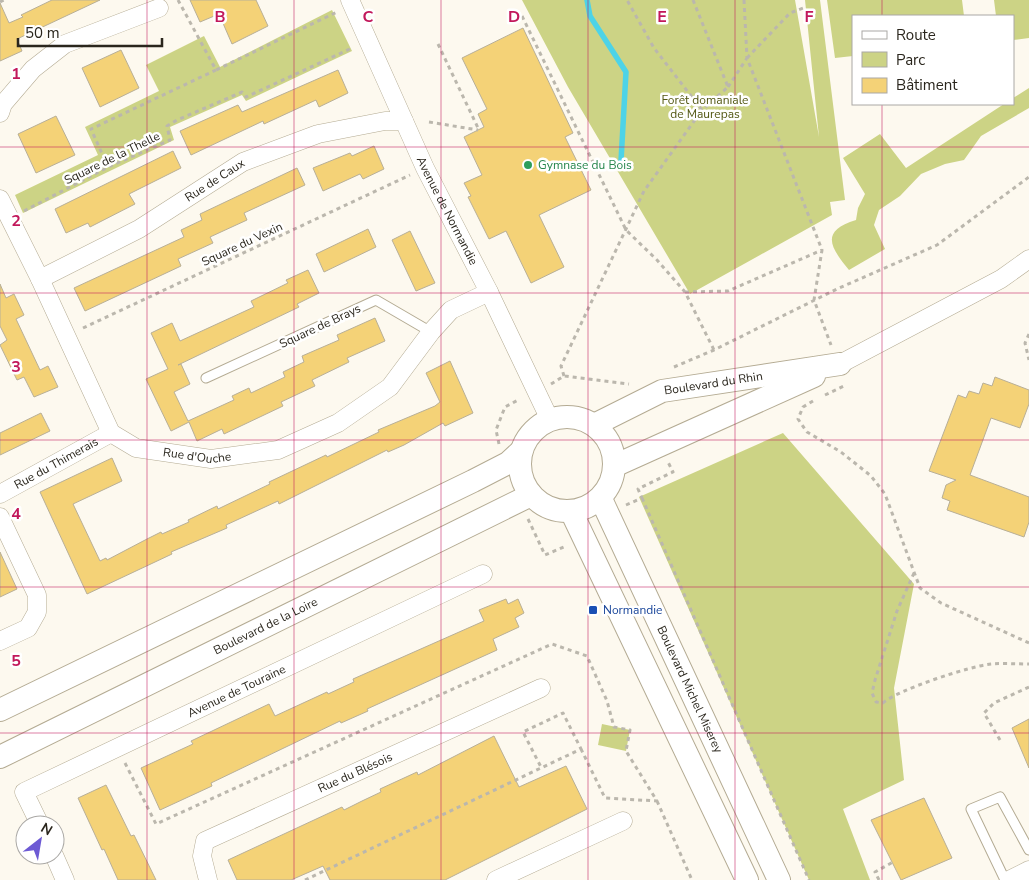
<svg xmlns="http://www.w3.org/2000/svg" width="1029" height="880" font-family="'Nunito Sans',sans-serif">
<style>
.green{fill:#ccd385}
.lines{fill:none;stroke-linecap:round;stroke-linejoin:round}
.stream{stroke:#4dd3e7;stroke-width:5.5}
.building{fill:#f4d277;stroke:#b8af97}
.service-casing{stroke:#b4ab93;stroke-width:11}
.minor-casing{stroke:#b4ab93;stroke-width:19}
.tertiary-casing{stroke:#b4ab93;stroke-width:24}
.path{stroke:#bbb7ad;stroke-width:3;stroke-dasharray:4 4;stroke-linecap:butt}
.service{stroke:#fff;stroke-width:9}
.minor{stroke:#fff;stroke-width:18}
.tertiary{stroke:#fff;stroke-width:22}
.grid{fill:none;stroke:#c2185b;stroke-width:1;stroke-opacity:0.55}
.leisure-dot{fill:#2e9e5b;stroke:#fff;stroke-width:2}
.transit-dot{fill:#1a4fb4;stroke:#fff;stroke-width:2}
.labels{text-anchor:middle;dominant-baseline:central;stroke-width:5;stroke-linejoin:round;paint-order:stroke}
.park-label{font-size:12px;fill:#535712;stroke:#fff}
.street-label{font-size:12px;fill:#2a261d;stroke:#fff}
.leisure-label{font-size:12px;fill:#27864d;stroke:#fff;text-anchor:start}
.transit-label{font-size:12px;fill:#164399;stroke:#fff;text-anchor:start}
.grid-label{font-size:16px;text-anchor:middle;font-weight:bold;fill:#c2185b;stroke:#fff;stroke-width:5;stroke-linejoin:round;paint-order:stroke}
</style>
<rect width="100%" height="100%" fill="#fdf9ef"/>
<path class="green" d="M522,0H795L819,137L805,0H820L845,200L830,202L832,215L690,294L568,87Z
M827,0H962L964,16H853V56L835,58Z
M994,0H1029V38L1013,40V16H996Z
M332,10L352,51L246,101L242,95L170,127L174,140L23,213L15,195L98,155L85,127L159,91L146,65L204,36L220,67Z
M1029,88V108L981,136L964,160L945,164L921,174L900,196L879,210L874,225L885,249L849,270C830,247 820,231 856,220L858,208L865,194L843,158L880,134L906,168L1004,104H1013V98Z
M783,433L914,584L894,688L904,780L843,809L870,880H809L639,497Z
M602,724L630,730L626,751L598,745Z"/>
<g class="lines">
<path class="stream" d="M587,0L590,16L626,72L621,161"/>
</g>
<path class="building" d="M52,0H100L17,39L22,51L0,61V3L9,23L23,17L21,15Z
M190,0H256L268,26L232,44L219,14L200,22Z
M523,28L573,133L565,137L591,190L539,215L564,267L531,283L506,231L489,239L468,197L471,196L464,183L482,175L464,137L484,127L478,114L487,109L462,58Z
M121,50L139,88L100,107L82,68Z
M338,70L348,93L319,107L316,100L264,124L263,121L191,155L180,131L238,105L242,112Z
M56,116L75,155L36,173L18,134Z
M374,146L384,169L363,179L360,174L323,191L313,168L350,153L352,156Z
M173,151L181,168L129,194L135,204L90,227L88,223L66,233L55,209Z
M297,168L305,185L244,213L247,220L210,237L213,243L178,259L181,266L85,311L74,288L184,237L181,230L202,220L200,214Z
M368,229L376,247L324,272L316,254Z
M410,231L435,283L416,291L392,240Z
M308,270L319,293L297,304L299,307L178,365L181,364L190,384L174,392L188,421L234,400L232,396L249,388L251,393L285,377L283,372L304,362L302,356L339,340L337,335L375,318L385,341L347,358L349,362L312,380L315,386L281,402L283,406L224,434L222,429L197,441L189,422L171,431L146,379L168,369L151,333L172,323L180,341L254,307L251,301L288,283L286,280Z
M0,284L6,298L14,294L24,315L16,319L40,370L48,366L58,387L34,397L24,377L17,380L0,345L7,340L0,326Z
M450,361L473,413L445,426L443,423L404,445L388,452L387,450L279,504L278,501L226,525L227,528L171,552L172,554L87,594L40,492L112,458L122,481L73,504L100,561L106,558L107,560L147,539L161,532L162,534L189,522L188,520L217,506L218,509L270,484L269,482L326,455L327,457L379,432L378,430L435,406L440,402L426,373Z
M995,377L1029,390V404L1020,428L991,418L970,475L1029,497V522L1024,537L947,510L950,501L942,498L946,485L956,480L929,471L958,395L966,398L969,391L979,394L983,383L992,386Z
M41,413L50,431L0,455V433Z
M0,552L17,589L0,597Z
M506,599L508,604L518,599L524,613L515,618L519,627L493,639L497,650L367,709L368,711L341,723L340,721L211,783L212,786L160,810L141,768L193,744L191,741L269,704L275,716L327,692L328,694L354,682L353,679L484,621L479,610Z
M1029,719V768L1012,728Z
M494,736L519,787L566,766L587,809L445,880H330L323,866L291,880H237L228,860L342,807L344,810L362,801L381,792L380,789L417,772L418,775Z
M106,785L131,836L134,835L156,880H118L104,849L102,850L78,798Z
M924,798L952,858L901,880L871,820Z"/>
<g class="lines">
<g class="service-casing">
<path id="service" d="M206,378L376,300L431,332
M1005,880L971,809L1000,797L1029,850"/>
</g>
<g class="minor-casing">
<g id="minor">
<path id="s1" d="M350,0L425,168L489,292L550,420"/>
<path d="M0,113L3,104L33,69L65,44L159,8"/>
<path id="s2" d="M0,199L40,279L111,433L136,448L211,459L278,450L338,423L390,387L431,332L451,310L489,292"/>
<path id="s3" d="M40,279L139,229L243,162L318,134L385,121H404"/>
<path d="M840,364L1001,279L1029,259"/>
<path id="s4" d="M0,494L111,433"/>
<path d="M0,517L37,595V612L28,628L0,641"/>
<path id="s5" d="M40,825L24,792L483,574"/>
<path d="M54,855L65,880"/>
<path id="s6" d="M208,880L202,856L205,841L541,688"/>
<path d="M496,880L623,821"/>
<path d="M1009,880L1029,870"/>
</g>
</g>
<g class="tertiary-casing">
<g id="tertiary">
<circle cx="567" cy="464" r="47"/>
<path id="s7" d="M594,425L662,391L840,364"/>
<path d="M614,466L814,376"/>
<path id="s8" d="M601,499L779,880"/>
<path d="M571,511L747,880"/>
<path d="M0,710L473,481L508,463L521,451"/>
<path id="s9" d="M0,757L531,495"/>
</g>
</g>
<path class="path" d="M178,0L216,70L337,12
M693,0L728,87L702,110
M744,0L747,58
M0,2L4,0
M522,16L626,230L657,260L685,292L714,350
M438,44L479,130
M747,58L790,13L806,7
M728,87L747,58L822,250L814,300L831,345
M429,122L478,130
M108,167L91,129L216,70
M24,211L108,167L170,140L167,126L177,120L242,92L246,97L352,48
M685,292L728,291L822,250
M83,328L410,175
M1029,334L1025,343L1029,360
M674,367L714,350L837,289L937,245L1029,177
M564,376L561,366L644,191L702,110L654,48L627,0
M551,384L564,376L629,384
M825,395L846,385
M813,401L803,407L798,419L807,432L841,452L871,476L885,494L920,588L941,603L1029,643
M499,444L496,430L505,407L520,399
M642,498L809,880
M626,505L642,498L638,489L673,472L668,462
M528,519L545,555L566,546
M914,573L897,611L875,680L872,693L876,702L883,703C897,690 970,666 991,664C1003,663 1016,664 1029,664
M1000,740L984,713L994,703L1029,687
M125,763L156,824L552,644L587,656L607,701L614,727L630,730L626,751L657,801L605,798L581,749
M657,801L692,880
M305,880L581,749L563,713L523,732L542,769
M879,880L875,872L893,862"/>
<use href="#service" class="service"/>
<use href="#minor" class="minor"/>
<use href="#tertiary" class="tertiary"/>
</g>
<path class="grid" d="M147,0V880M294,0V880M441,0V880M588,0V880M735,0V880M882,0V16M882,104V880M0,147H1029M0,293H1029M0,440H1029M0,587H1029M0,733H1029"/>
<circle class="leisure-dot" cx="528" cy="165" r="5"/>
<rect class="transit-dot" x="588" y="605" width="10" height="10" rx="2.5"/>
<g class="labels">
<g class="park-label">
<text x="705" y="100">Forêt domaniale<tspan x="705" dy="14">de Maurepas</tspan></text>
</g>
<g class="street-label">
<text transform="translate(112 158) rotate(-26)">Square de la Thelle</text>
<text stroke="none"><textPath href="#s3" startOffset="201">Rue de Caux</textPath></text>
<text stroke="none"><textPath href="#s1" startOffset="232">Avenue de Normandie</textPath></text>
<text transform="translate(242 244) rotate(-25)">Square du Vexin</text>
<text transform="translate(320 326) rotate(-25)">Square de Brays</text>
<text stroke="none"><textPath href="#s7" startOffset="128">Boulevard du Rhin</textPath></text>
<text stroke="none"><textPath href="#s2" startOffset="350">Rue d'Ouche</textPath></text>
<text stroke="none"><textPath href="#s4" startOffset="64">Rue du Thimerais</textPath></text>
<text stroke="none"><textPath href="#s9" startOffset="296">Boulevard de la Loire</textPath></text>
<text stroke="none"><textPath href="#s8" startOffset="210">Boulevard Michel Miserey</textPath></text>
<text stroke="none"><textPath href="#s5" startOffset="272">Avenue de Touraine</textPath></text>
<text stroke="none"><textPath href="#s6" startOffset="205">Rue du Blésois</textPath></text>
</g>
<g class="leisure-label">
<text x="538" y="165">Gymnase du Bois</text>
</g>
<g class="transit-label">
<text x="603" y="610">Normandie</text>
</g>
</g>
<g class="grid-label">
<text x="220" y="22">B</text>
<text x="368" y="22">C</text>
<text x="514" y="22">D</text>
<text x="662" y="22">E</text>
<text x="809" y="22">F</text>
<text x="16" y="79">1</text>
<text x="16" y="226">2</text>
<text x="16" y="372">3</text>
<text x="16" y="519">4</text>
<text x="16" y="666">5</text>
</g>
<rect x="852" y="15" width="162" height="90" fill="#ffffff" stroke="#aaa8a5"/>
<rect x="862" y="31" width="25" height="8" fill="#ffffff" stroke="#aaa8a5"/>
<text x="896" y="40" font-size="15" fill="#2a261d">Route</text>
<rect x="862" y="52" width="25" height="15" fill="#ccd385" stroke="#aaa8a5"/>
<text x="896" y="65" font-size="15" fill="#2a261d">Parc</text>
<rect x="862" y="78" width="25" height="15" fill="#f4d277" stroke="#aaa8a5"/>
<text x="896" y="90" font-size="15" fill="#2a261d">Bâtiment</text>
<g transform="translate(40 840) rotate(31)"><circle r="24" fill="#ffffff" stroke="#aaa8a5"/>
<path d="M0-4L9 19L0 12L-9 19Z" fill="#6d5ad4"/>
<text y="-8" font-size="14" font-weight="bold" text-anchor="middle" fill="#2a261d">N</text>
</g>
<path d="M18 38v8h144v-8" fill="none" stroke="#2a261d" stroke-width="2.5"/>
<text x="25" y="38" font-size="15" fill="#2a261d" stroke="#ffffff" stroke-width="4" paint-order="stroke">50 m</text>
</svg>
